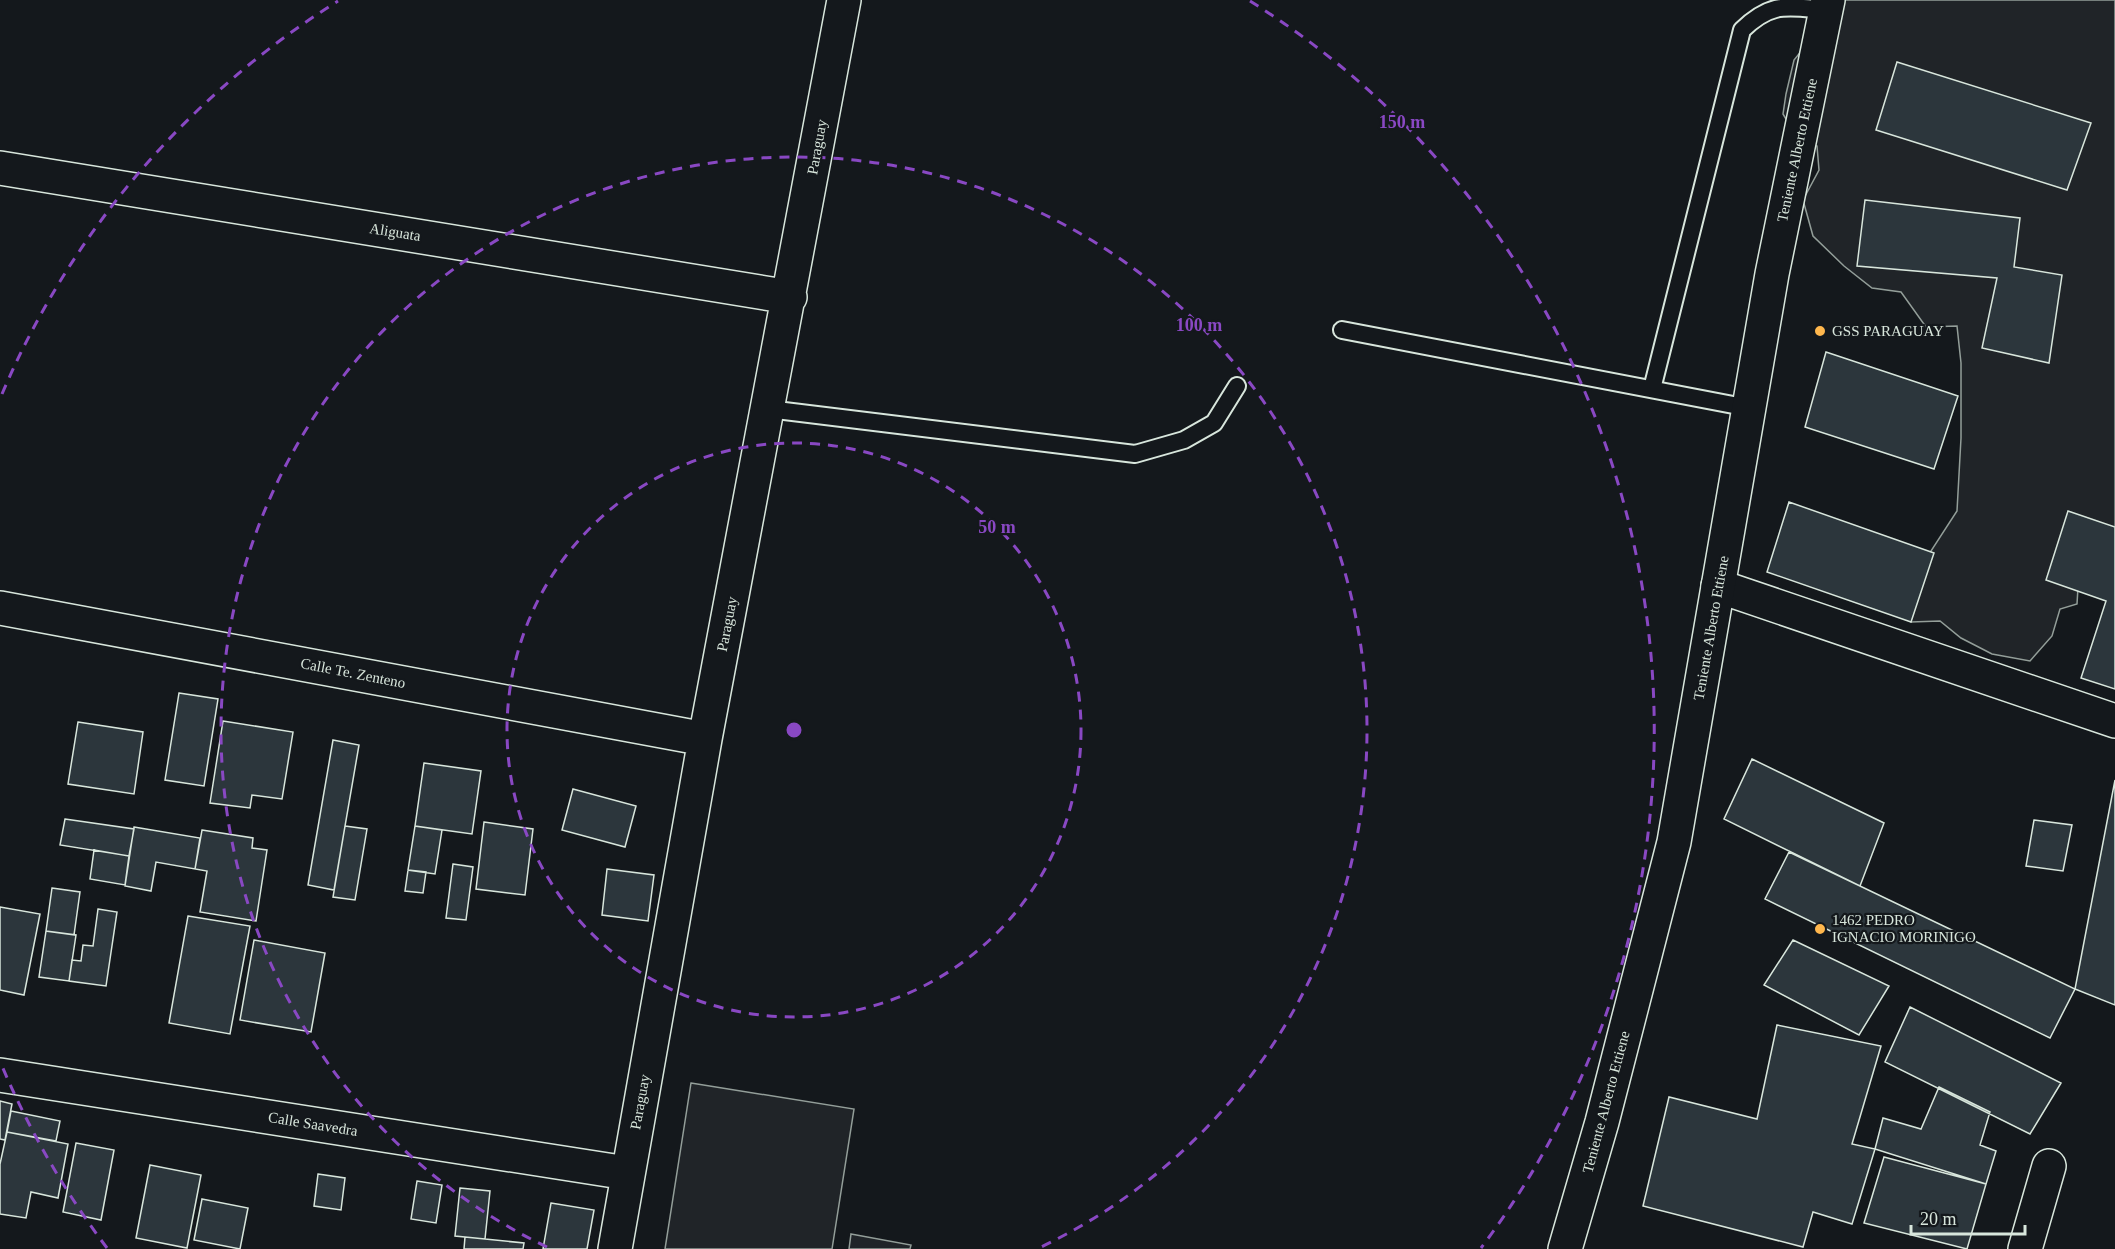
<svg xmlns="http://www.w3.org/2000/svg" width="2115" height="1249" font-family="'Times New Roman',serif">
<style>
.green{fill:#202428;stroke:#939e99;stroke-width:1.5}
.building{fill:#2c363c;stroke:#d8e6dc;stroke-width:1.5}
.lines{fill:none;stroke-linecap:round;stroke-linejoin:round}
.service-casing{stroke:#d8e6dc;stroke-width:20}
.minor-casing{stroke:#d8e6dc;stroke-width:36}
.secondary-casing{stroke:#d8e6dc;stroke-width:36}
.service{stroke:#14181c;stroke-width:16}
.minor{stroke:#14181c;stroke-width:33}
.secondary{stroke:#14181c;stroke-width:33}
.ring{fill:none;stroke:#8948c3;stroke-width:3;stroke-dasharray:10 8}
.poi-dot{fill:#ffb74d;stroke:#14181c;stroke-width:2}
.labels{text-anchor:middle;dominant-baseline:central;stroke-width:4.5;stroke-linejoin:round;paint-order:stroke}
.street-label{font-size:15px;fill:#d8e6dc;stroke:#14181c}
.poi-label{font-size:15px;fill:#d8e6dc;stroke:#14181c;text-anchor:start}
.centre{fill:#8948c3;stroke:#14181c;stroke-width:3}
.ring-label{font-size:18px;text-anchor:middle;font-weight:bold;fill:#8948c3;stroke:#14181c;stroke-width:4.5;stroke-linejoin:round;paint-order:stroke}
</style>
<rect width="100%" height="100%" fill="#14181c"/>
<path class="green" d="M1828,0H2115V547L2079,571L2077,604L2060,609L2052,636L2030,661L1992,654L1961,638L1940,621L1911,622L1903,594L1957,511L1961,438V363L1957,326L1926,327L1901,292L1872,288L1844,266L1813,236L1803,200L1819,170L1817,146L1799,141L1783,114L1786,94L1794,60L1823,24Z
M691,1083L854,1109L832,1249H665Z
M851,1234L911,1245L910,1249H849Z"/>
<path class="building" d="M1897,62L2091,123L2067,190L1876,130Z
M1865,200L2020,218L2014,267L2062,275L2049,363L1982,348L1997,278L1857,266Z
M1826,352L1958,396L1934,469L1805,427Z
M1789,502L1934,553L1911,622L1767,572Z
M2068,511L2115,527V689L2081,678L2106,601L2046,580Z
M179,693L218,699L204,786L165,780Z
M223,721L293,732L282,799L252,795L250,808L210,803Z
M78,722L143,732L134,794L68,784Z
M333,740L359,745L334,890L308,885Z
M1752,759L1884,823L1860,886L1724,819Z
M424,763L481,771L472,834L415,826Z
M2115,780V1005L2075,989Z
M573,789L636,806L625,847L562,830Z
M65,819L134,829L129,856L60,845Z
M2034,820L2072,825L2063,871L2026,866Z
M484,822L533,829L525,895L476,889Z
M345,826L367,829L355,900L333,897Z
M415,826L442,830L435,874L408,870Z
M134,827L200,838L195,869L156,862L151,891L125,886Z
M202,830L253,838L252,848L267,850L256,921L200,912L207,871L195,869Z
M94,850L129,856L125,885L90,879Z
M1789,852L2075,989L2050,1038L1765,899Z
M453,864L473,867L466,920L446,918Z
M607,869L654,875L648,921L602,915Z
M408,870L426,872L423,893L405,891Z
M52,888L80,892L74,935L46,931Z
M0,907L40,914L24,995L0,990Z
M98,909L117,912L106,986L69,981L72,960L81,961L83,945L93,946Z
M188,916L250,926L230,1034L169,1023Z
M46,931L76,935L69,981L39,977Z
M254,940L325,953L311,1032L240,1020Z
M1793,940L1889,986L1859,1035L1764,985Z
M1910,1007L2061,1083L2030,1134L1885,1062Z
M1777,1025L1881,1046L1852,1144L1875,1149L1852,1224L1813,1212L1803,1247L1643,1206L1669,1097L1757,1119Z
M1939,1087L1990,1112L1980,1145L1996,1151L1986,1184L1875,1149L1883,1118L1921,1129Z
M0,1101L12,1104L5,1140L0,1139Z
M11,1111L60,1121L56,1141L7,1132Z
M7,1132L68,1144L58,1198L31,1192L26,1218L0,1214V1164Z
M76,1143L114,1150L101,1220L63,1212Z
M1884,1157L1986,1184L1967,1249L1864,1223Z
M150,1165L201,1175L187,1248L136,1238Z
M318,1174L345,1178L341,1210L314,1206Z
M417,1181L442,1185L436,1223L411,1219Z
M460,1188L490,1191L485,1239L455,1236Z
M202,1199L248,1208L240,1249L194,1240Z
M551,1203L594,1210L587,1249H543Z
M465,1237L524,1243L523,1249H464Z"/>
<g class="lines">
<g class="service-casing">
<path id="service" d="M1342,330L1749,408
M1652,389L1742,30C1772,1 1787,7 1826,10
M768,409L1135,454L1184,440L1214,423L1237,386"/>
</g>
<g class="minor-casing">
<path id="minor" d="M0,168L790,297
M1718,586L2115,721
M0,608L705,739
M0,1075L627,1173
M615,1249L705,739L844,0
M2025,1249L2049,1166"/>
</g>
<g class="secondary-casing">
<path id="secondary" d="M1565,1249L1602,1122L1674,842L1772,274L1828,0"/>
</g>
<use href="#service" class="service"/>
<use href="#minor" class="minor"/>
<use href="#secondary" class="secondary"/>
</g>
<g class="ring">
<circle cx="794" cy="730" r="287"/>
<path d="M547 1247A573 573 0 1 1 1041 1247"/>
<path d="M107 1248A860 860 0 0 1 2 1066M2 394A860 860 0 0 1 338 1M1250 1A860 860 0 0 1 1481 1248"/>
</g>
<g class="poi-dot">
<circle cx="1820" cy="331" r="6"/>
<circle cx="1820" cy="929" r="6"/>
</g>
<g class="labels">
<g class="street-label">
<text transform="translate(817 147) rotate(-80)">Paraguay</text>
<text transform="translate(1797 150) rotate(-78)">Teniente Alberto Ettiene</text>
<text transform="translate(395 232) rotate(9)">Aliguata</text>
<text transform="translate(727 624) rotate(-79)">Paraguay</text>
<text transform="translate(1711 628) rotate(-80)">Teniente Alberto Ettiene</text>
<text transform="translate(353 673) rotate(11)">Calle Te. Zenteno</text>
<text transform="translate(640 1102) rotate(-80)">Paraguay</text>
<text transform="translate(1606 1102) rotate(-75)">Teniente Alberto Ettiene</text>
<text transform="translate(313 1124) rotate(9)">Calle Saavedra</text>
</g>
<g class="poi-label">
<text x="1832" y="331">GSS PARAGUAY</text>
<text x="1832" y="920">1462 PEDRO<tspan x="1832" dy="17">IGNACIO MORINIGO</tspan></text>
</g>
</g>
<circle cx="794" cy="730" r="9" class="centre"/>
<g class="ring-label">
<text x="1402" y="128">150 m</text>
<text x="1199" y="331">100 m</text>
<text x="997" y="533">50 m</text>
</g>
<path d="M1911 1225v9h114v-9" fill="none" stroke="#d8e6dc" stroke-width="3"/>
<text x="1920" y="1225" font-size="18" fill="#d8e6dc" stroke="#14181c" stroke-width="4.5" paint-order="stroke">20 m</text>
</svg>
